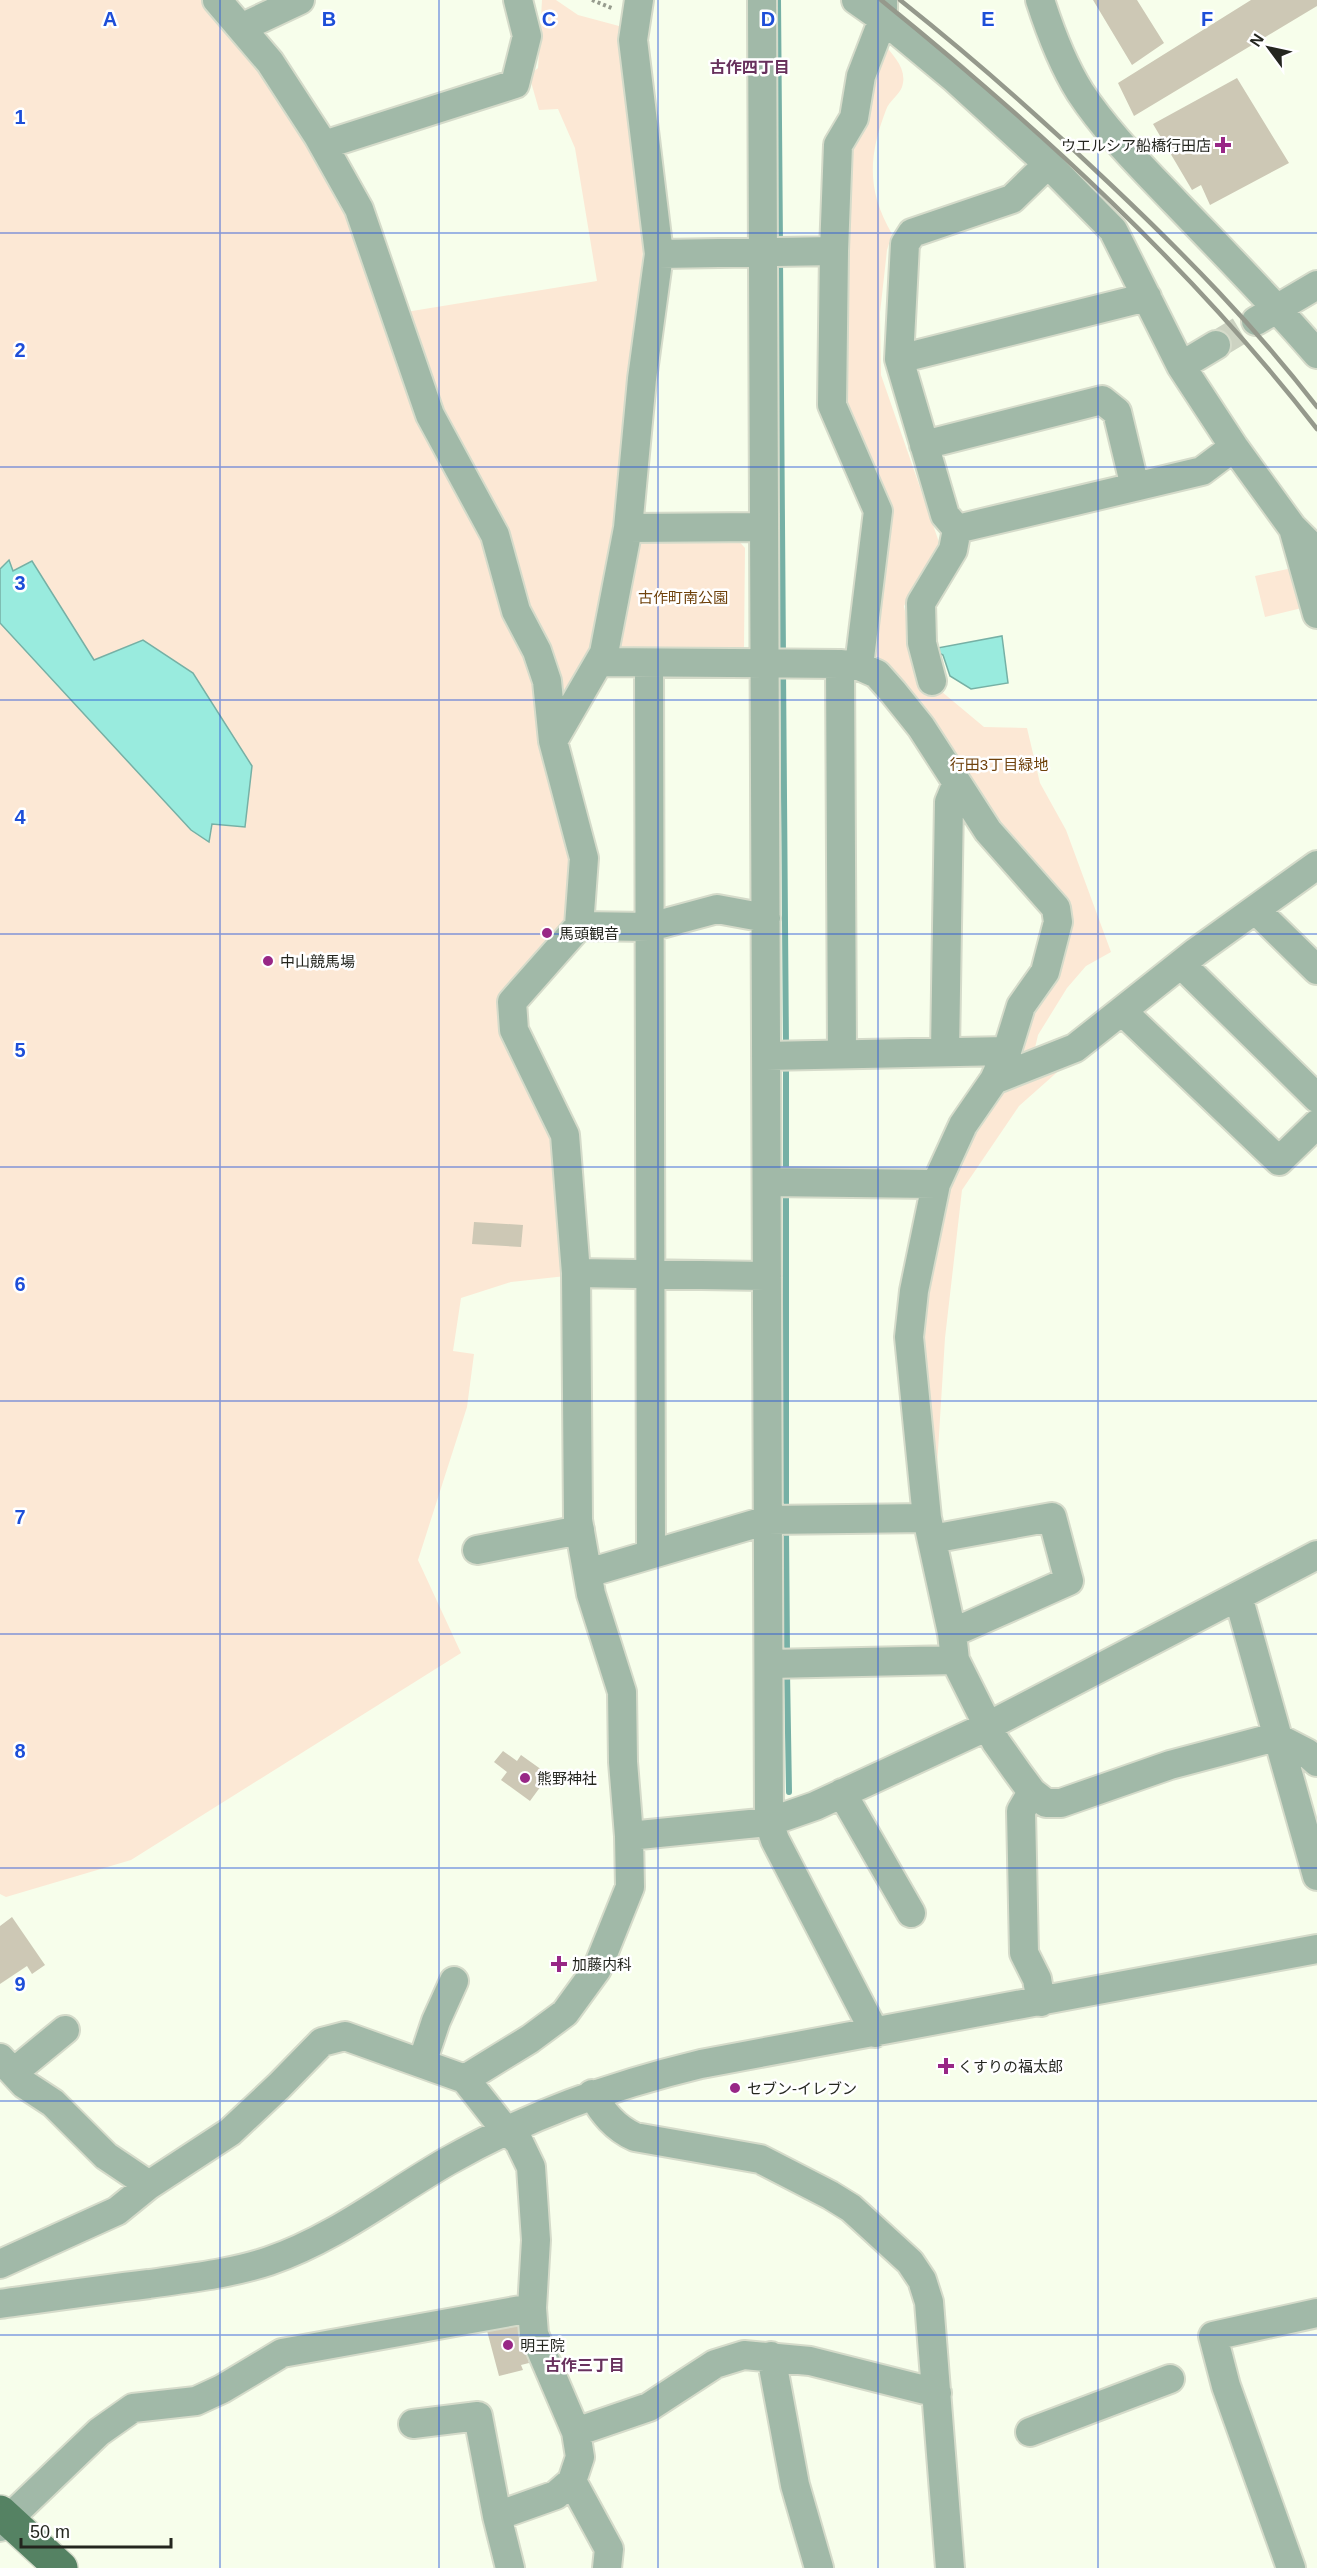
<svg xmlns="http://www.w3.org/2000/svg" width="1317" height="2568" font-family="Arial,'Noto Sans JP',sans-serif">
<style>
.green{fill:#fce8d5}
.water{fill:#99ebde;stroke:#76b0a5;stroke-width:1.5}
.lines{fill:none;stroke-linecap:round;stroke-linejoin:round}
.stream{stroke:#76b0a5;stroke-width:6}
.building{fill:#cdc8b5}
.minor-tunnel{stroke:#cdd3c2;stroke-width:28;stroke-dasharray:28 14;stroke-linecap:butt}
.minor-casing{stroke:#d5dbca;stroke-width:32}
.major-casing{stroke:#d5dbca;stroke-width:36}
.path{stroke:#979c8e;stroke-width:4;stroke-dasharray:3 3;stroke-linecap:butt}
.minor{stroke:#a1b9a8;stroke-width:28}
.major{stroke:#558263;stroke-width:33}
.rail{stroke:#95998c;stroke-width:4.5}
.grid{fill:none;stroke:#1d4ed8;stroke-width:1.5;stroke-opacity:0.55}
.poi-dot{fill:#982786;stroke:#fff;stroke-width:2}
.labels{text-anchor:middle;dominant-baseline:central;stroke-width:5;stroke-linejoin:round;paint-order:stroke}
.poi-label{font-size:15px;fill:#24261f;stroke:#fff;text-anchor:start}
.park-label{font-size:15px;fill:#6f420c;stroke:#fff}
.neighbourhood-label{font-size:16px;font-weight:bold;fill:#68315d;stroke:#fff}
.grid-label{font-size:20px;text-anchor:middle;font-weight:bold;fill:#1d4ed8;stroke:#fff;stroke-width:5;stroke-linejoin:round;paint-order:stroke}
</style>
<rect width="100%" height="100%" fill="#f7feeb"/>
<path class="green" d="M0,0H207L317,148L488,541L532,655L576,866L571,921L500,1001L557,1138L566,1276L511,1282L461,1298L453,1351L474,1354L467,1407L418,1560L461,1653L131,1860L6,1897L0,1894Z
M542,0H556L578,15L619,26L643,251L614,530L589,656L558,717L437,412L406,312L597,281L575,148L558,109L539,110L529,75L538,68Z
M882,42C893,55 908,69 902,87C899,95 889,101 886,110C868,157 867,191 892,234L887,250L880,313L881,375L940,545L904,606L917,671L984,727L1027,728L1040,783L1066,830L1111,952L1086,966L1067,988L1038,1035L1029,1074L1072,1059L1019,1106L962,1190L945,1338L935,1499L922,1340L925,1291L948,1178L1033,1007L1056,975L1039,876L868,657L890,504L842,403L849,149Z
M633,537L737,539L745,548L744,647L733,657L610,658Z
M1297,567L1306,607L1265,617L1255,576Z"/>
<path class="water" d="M9,560L13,571L32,561L94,660L143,640L193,673L252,766L245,827L212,824L209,842L191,830L0,623V569Z
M1002,636L1008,683L971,689L950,676L943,655L932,649Z"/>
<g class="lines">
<path class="stream" d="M778,0L780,245
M780,259L783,656
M783,670L786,1049
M786,1063V1175
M786,1189V1511
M786,1528L787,1655
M787,1672L789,1792"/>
</g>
<path class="building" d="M1093,0H1137L1164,43L1132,65Z
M1251,0H1317V6L1134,116L1118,83Z
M1237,78L1289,163L1210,205L1201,185L1192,190L1153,124Z
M474,1222L523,1225L521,1247L472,1244Z
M503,1751L517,1761L521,1755L549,1775L530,1801L501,1780L507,1772L494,1762Z
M12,1917L45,1965L32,1974L27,1966L0,1984V1926Z
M517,2319L529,2363L521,2365L523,2370L499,2376L486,2327Z"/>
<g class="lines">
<path class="minor-tunnel" d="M1216,345L1256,321"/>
<g class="minor-casing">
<path id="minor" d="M217,0L270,62L318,136L359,209L430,415L495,535L516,611L537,651L547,681L553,741
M762,0L769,1822L775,1840L875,2033
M856,0L883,19L954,78L1048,164L1113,230L1181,366L1234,447L1292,527L1317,552
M1040,0C1050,31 1063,65 1080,92C1107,133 1143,168 1176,203C1224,253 1272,301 1317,354
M241,28L300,0
M324,145L515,84L527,36L518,0
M1048,164L1012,199L912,233L905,244L899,359L945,515L957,529L1202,471L1234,447
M659,254L834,251
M1256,321L1317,285
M899,359L1147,297
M1181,366L1216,345
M924,445L1102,400L1117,412L1135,487
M628,528L764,527
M1294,532L1317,614
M599,662L840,664L859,666L878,511L832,405L834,251L838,145L854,118L861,76L883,19V0
M649,663L651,1554
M840,664L842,1054
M859,666L877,674L893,692L921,727L988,831L1056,908L1058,922L1045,972L1021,1006L1007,1051L994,1080L963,1125L936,1184L914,1291L909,1337L927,1518L952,1633L955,1660L996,1742L1018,1773L1032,1792L1046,1803H1061L1170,1765L1276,1737L1307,1753L1317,1762
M932,681L922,643L921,603L953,550L957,529
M1256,910L1317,970
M579,926L650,927L717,909L766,918
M1181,964L1317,1098
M1122,1011L1279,1161L1317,1124
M945,1052L949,802L956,785
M766,1056L1007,1051
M994,1080L1075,1048L1196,952L1317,865
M767,1182L936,1184
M576,1273L767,1276
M932,1539L1052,1517L1069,1581L952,1633
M477,1550L580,1530
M588,1573L768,1520L927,1518
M1238,1596L1317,1876
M769,1664L955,1660
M1032,1792L1021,1811L1024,1953L1037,1979L1041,2002
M842,1793L911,1913
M629,1836L769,1822L815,1806L988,1726L1317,1555
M0,2058L24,2084L53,2103L106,2156L149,2185
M422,2063L436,2021L454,1981
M14,2072L65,2030
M465,2079L530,2039L565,2013L597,1969L630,1887L629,1836L623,1762L622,1692L591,1594L578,1520L576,1273L565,1135L514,1030L512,1002L579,926L584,858L553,741L604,653L628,528L642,379L659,254L633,40L639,0
M592,2094C603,2113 615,2128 635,2137L760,2159L830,2195L851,2208L910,2262L922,2280L929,2302L950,2568
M0,2264L117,2211L149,2185L230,2132L279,2086L322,2042L345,2036L465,2079L499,2122L519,2142L531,2167L536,2240L532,2308L534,2334L576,2432L580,2457L572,2481L556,2495L497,2516
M0,2304C50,2297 99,2290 149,2284C189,2278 230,2274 269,2261C334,2239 389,2195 448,2161C529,2115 610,2086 701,2064L1317,1949
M771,2356L795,2485L819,2568
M413,2424L478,2416L497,2516L510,2568
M576,2432L649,2407L715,2364L744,2355L810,2361L937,2393
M1030,2432L1170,2379
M572,2481L609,2549L607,2568
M0,2527L99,2432L133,2408L196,2401L222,2389L282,2353L532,2308
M1291,2568L1226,2386L1213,2336L1317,2313"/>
</g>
<g class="major-casing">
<path id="major" d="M0,2512L61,2568"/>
</g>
<path class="path" d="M592,0L614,9"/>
<use href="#minor" class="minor"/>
<use href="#major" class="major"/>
<path class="rail" d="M881,0C1039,128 1192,268 1317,429
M900,0C973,58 1042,119 1109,183C1184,254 1254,325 1317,407"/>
</g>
<path class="grid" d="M220,0V2568M439,0V2568M658,0V2568M878,0V2568M1098,0V2568M0,233H1317M0,467H1317M0,700H1317M0,934H1317M0,1167H1317M0,1401H1317M0,1634H1317M0,1868H1317M0,2101H1317M0,2335H1317"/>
<g class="poi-dot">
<path d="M1220 136h6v6h6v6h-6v6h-6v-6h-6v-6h6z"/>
<circle cx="547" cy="933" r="6"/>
<circle cx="268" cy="961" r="6"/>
<circle cx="525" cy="1778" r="6"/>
<path d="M556 1955h6v6h6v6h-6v6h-6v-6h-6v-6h6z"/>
<path d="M943 2057h6v6h6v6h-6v6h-6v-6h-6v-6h6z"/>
<circle cx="735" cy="2088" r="6"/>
<circle cx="508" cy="2345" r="6"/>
</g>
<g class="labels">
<g class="poi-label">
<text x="1211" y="145" text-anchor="end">ウエルシア船橋行田店</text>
<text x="559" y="933">馬頭観音</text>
<text x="280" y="961">中山競馬場</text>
<text x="537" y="1778">熊野神社</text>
<text x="572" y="1964">加藤内科</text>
<text x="958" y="2066">くすりの福太郎</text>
<text x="747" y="2088">セブン-イレブン</text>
<text x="520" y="2345">明王院</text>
</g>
<g class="park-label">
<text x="683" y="597">古作町南公園</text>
<text x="999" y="764">行田3丁目緑地</text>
</g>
<g class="neighbourhood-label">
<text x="750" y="67">古作四丁目</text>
<text x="585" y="2365">古作三丁目</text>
</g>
</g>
<g class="grid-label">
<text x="110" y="26">A</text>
<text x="329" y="26">B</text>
<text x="549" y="26">C</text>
<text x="768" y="26">D</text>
<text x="988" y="26">E</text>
<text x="1207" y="26">F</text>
<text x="20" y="124">1</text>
<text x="20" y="357">2</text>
<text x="20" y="590">3</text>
<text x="20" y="824">4</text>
<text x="20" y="1057">5</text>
<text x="20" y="1291">6</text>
<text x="20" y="1524">7</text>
<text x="20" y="1758">8</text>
<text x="20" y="1991">9</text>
</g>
<g transform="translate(1269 48) rotate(303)" stroke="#ffffff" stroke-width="4.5" paint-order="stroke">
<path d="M0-4.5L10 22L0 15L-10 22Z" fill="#24261f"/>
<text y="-9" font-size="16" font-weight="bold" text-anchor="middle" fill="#24261f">N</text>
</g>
<path d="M21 2538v9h150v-9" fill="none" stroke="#24261f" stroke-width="3"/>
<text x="30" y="2538" font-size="18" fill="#24261f" stroke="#ffffff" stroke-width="4.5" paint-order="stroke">50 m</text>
</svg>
